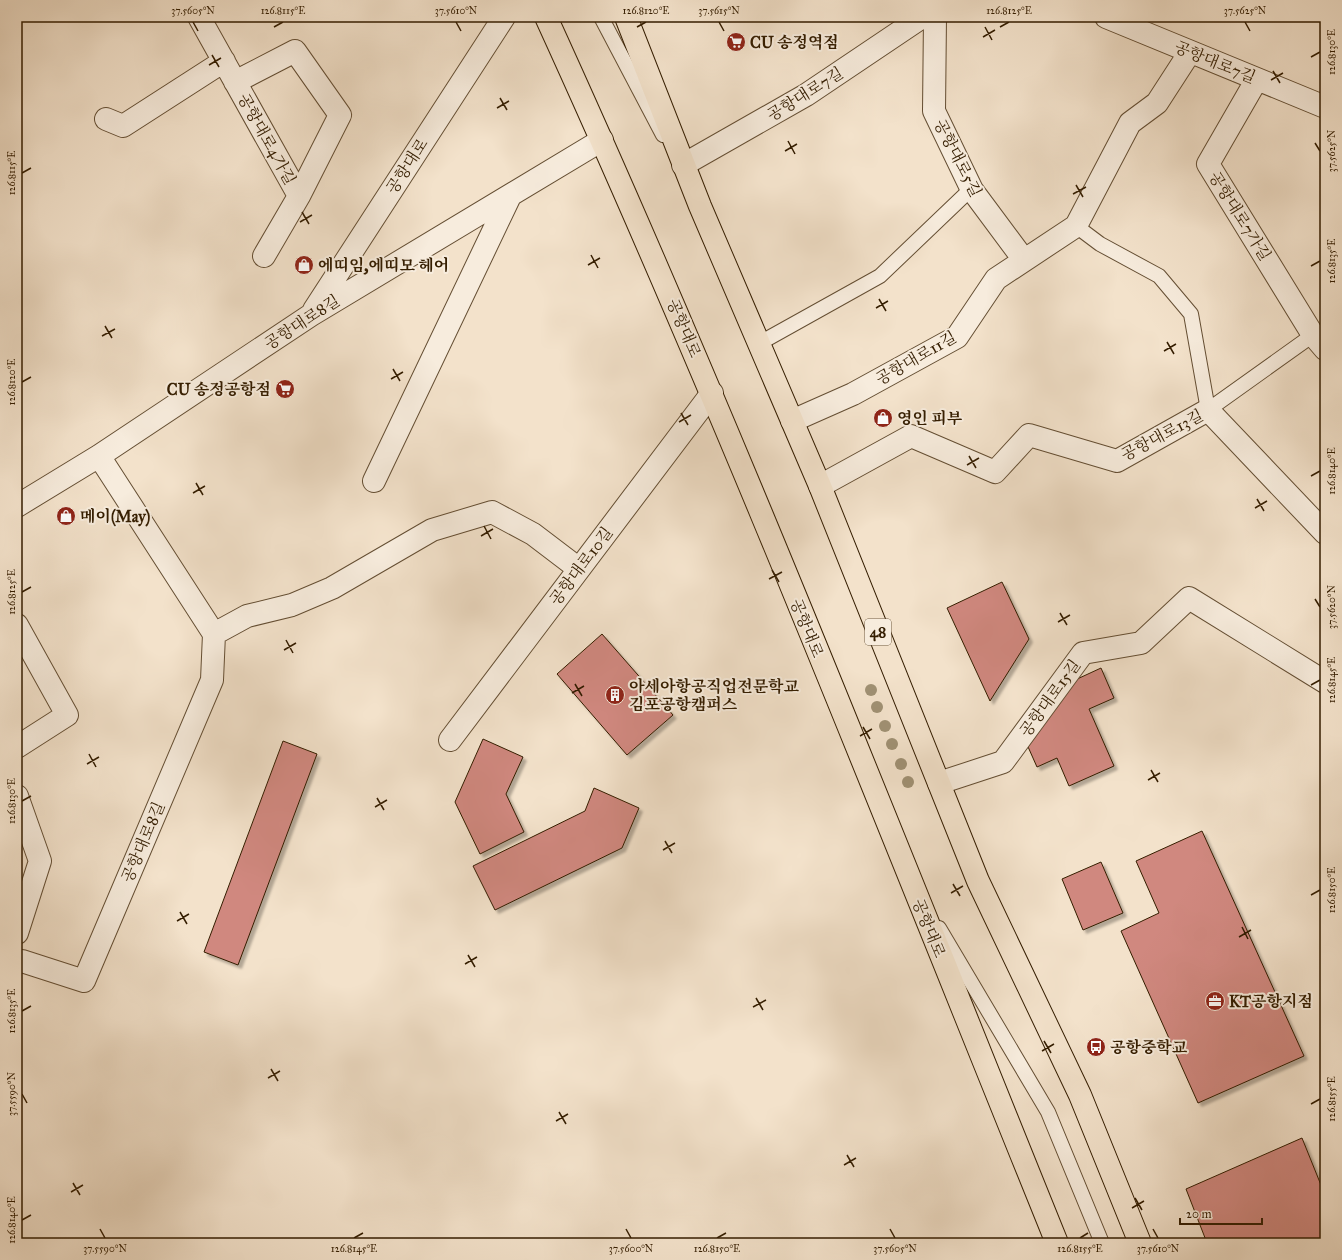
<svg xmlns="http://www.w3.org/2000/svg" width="1342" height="1260" font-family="'IM FELL Great Primer','Noto Serif KR',serif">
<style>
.building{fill:#d0887f;stroke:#341d00;filter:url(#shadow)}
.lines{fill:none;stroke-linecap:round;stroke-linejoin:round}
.service-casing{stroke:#644e33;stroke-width:16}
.minor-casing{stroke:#644e33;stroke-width:24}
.primary-casing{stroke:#341d00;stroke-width:24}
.service{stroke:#f7ecdd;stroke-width:14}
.minor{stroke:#f7ecdd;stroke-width:22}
.primary{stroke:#f3e2cb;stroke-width:22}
.tree{fill:#a09174}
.ticks{fill:none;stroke:#341d00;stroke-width:1.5}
.labels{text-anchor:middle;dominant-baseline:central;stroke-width:4;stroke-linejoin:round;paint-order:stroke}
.shield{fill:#f7ecdd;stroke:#6e5b42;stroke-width:1}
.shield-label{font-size:15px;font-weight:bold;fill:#341d00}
.poi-label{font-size:16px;font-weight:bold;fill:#341d00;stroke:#f7ecdd;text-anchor:start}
.street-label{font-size:16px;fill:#341d00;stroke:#f7ecdd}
.neatline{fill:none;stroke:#341d00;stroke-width:1.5}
.ticks-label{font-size:10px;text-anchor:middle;fill:#341d00}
</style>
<defs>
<filter id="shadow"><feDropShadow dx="3.5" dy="3.5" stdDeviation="1" flood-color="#0004"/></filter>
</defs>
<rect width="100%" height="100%" fill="#f3e2cb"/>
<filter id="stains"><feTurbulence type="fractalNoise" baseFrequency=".005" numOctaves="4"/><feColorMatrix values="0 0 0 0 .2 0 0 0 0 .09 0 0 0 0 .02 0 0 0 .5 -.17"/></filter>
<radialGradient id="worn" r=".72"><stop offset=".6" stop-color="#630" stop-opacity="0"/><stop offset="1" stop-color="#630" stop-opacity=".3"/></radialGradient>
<path class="building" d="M1002,582L1029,639L990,701L947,608Z
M602,634L673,715L627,755L557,674Z
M1101,668L1114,698L1089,709L1114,766L1069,786L1057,758L1037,767L1025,740L1075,680Z
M483,739L523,757L506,794L524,832L480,854L455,802Z
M283,741L317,754L238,965L204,952Z
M594,788L639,808L622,848L495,910L473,866L585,811Z
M1202,831L1304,1056L1198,1103L1121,931L1159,913L1136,861Z
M1101,862L1123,913L1083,930L1062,879Z
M1302,1138L1325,1195V1243H1207L1186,1189Z"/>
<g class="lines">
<g class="service-casing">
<path id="service" d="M601,17L663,135
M1076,226L1100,244L1159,276L1191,314L1208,410L1313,335
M758,344L880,276L971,189
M939,928L1048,1112L1102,1243"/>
</g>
<g class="minor-casing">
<path id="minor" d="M199,17L299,196L264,256
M935,17L934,111L972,190L1024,260
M1106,17L1325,107
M1257,79L1208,164L1313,335L1325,349
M235,82L295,51L340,115L299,196
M106,119L123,126L224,61
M683,165L806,95L922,17
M314,310L504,17
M792,421L853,394L957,337L996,279L1076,226L1130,123L1157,103L1190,52
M374,481L510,196
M820,486L911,436L995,472L1029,435L1117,461L1208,410L1325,533
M17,506L99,456L311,315L602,140
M17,625L67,715L17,747
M214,634L247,616L292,605L332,588L432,530L492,512L533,534L579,569
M450,740L712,393
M939,783L1003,762L1083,653L1141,643L1189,598L1325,682
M17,796L40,861L17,933
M17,962L22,961L84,981L212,680L214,634L99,456"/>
</g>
<g class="primary-casing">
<path id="primary" d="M546,17C730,420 891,833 1057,1243
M626,17L700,206L820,486L978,881L1080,1095L1140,1243"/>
</g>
<use href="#service" class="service"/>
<use href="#minor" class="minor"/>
<use href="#primary" class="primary"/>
</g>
<g class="tree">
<circle cx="871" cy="690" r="6"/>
<circle cx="877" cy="707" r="6"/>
<circle cx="885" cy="726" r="6"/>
<circle cx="892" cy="744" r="6"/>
<circle cx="901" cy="764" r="6"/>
<circle cx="908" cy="782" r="6"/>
</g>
<path class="ticks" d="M193,22L198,31M456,22L461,31M719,22L724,31M1245,22L1250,31M274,27L283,22M637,27L646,22M985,27L992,40M1000,27L1009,22M983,37L995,30M212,55L219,67M1311,57L1320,52M209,65L221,58M1273,71L1280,83M1271,80L1283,73M500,98L507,110M497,108L509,101M788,141L795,154M1315,143L1320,151M785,151L797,144M22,173L31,168M1076,185L1083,197M1073,194L1086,187M302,212L309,224M300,222L312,215M591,255L598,268M588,265L600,258M1311,266L1320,261M879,299L886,311M876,308L888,301M105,326L112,338M102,336L115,329M1167,342L1174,354M1164,351L1176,344M393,369L400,381M391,379L403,372M22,382L31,377M681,413L688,425M679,422L691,415M969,456L976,468M967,465L979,458M1311,476L1320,471M196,483L203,495M193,493L205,486M1257,499L1264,511M1255,508L1267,501M484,526L491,539M481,536L493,529M772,570L779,582M769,579L782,572M22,592L31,587M1315,599L1320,607M1060,613L1067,625M1058,622L1070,615M286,640L293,653M284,650L296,643M575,684L582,696M1311,685L1320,680M572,693L584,686M863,727L870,739M860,736L872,729M89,754L96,767M87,764L99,757M1151,770L1158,782M1148,780L1160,773M377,798L384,810M22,801L31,796M375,807L387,800M665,841L672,853M663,850L675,843M953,884L960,896M951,893L963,886M1311,895L1320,890M180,912L187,924M177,921L189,914M1242,927L1248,939M1239,937L1251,930M468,955L475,967M465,964L477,957M756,998L763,1010M753,1007L766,1000M22,1011L31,1006M1044,1041L1051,1053M1042,1051L1054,1044M271,1069L278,1081M268,1078L280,1071M22,1094L27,1103M1311,1104L1320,1099M559,1112L566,1124M556,1121L568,1114M847,1155L854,1167M844,1165L856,1158M73,1183L80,1195M71,1192L83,1185M1135,1198L1142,1210M1132,1208L1144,1201M22,1220L31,1215M100,1229L105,1238M626,1229L631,1238M890,1229L895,1238M1153,1229L1158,1238M354,1238L363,1233M717,1238L726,1233M1080,1238L1088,1233"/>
<defs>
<g id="supermarket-disc" transform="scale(1)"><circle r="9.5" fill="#8f2418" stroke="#f7ecdd"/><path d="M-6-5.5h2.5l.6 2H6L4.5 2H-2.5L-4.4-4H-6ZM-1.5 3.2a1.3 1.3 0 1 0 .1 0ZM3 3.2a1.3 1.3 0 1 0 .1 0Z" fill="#fff"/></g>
<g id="shop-disc" transform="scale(1)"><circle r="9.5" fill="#8f2418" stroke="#f7ecdd"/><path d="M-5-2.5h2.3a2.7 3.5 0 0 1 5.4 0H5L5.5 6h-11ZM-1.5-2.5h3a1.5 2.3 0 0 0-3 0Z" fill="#fff"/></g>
<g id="building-disc" transform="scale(1)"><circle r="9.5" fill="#8f2418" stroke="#f7ecdd"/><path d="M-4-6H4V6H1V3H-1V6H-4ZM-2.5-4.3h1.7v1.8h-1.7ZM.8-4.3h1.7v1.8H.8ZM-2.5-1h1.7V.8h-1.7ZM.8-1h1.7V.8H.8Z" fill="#fff"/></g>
<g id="office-disc" transform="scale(1)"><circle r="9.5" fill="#8f2418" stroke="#f7ecdd"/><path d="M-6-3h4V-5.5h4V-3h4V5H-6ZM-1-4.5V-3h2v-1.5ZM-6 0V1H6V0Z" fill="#fff"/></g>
<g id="bus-disc" transform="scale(1)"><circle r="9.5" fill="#8f2418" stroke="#f7ecdd"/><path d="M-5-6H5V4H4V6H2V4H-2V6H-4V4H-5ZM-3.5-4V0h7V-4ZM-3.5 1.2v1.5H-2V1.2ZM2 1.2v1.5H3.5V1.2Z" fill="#fff"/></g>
</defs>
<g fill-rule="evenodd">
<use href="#supermarket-disc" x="736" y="42"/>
<use href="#shop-disc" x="304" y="265"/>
<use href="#supermarket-disc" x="285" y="389"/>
<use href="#shop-disc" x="883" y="418"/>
<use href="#shop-disc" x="66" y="516"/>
<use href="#building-disc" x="615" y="695"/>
<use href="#office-disc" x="1215" y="1001"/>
<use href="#bus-disc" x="1096" y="1047"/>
</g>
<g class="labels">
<rect class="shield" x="865" y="619" width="26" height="26" rx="3"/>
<g class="shield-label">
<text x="878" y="632">48</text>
</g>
<g class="poi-label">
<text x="750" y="42">CU 송정역점</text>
<text x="318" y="265">에띠임,에띠모 헤어</text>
<text x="271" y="389" text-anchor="end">CU 송정공항점</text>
<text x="897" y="418">영인 피부</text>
<text x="80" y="516">메이(May)</text>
<text x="629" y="686">아세아항공직업전문학교<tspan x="629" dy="18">김포공항캠퍼스</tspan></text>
<text x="1229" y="1001">KT공항지점</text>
<text x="1110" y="1047">공항중학교</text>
</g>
<g class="street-label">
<text transform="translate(1215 62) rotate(22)">공항대로7길</text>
<text transform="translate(805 94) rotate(-32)">공항대로7길</text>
<text transform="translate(267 139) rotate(61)">공항대로4가길</text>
<text transform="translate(958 158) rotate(63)">공항대로5길</text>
<text transform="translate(407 166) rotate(-57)">공항대로</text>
<text transform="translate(1240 216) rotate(58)">공항대로7가길</text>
<text transform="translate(302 322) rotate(-33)">공항대로8길</text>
<text transform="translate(684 328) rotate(67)">공항대로</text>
<text transform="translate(916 358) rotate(-30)">공항대로11길</text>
<text transform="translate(1162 435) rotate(-28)">공항대로13길</text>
<text transform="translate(581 566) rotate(-53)">공항대로10길</text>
<text transform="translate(807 628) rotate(68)">공항대로</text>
<text transform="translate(1050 698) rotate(-54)">공항대로15길</text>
<text transform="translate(143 842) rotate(-67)">공항대로8길</text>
<text transform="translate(929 928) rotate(68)">공항대로</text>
</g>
</g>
<rect width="1342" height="1260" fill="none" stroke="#f3e2cb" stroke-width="44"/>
<path d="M1180 1218v6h82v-6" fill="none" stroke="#341d00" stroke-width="2"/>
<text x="1186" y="1218" font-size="12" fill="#341d00" stroke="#f7ecdd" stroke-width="3" paint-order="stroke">20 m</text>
<rect x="22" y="22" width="1298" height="1216" class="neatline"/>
<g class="ticks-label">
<text x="193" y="14">37.5605°N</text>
<text x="283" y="14">126.8115°E</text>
<text x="456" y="14">37.5610°N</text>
<text x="646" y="14">126.8120°E</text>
<text x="719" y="14">37.5615°N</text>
<text x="1009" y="14">126.8125°E</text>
<text x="1245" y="14">37.5625°N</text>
<text transform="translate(1331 52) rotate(-90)" y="4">126.8130°E</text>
<text transform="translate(1331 151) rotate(-90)" y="4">37.5625°N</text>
<text transform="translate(11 173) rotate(-90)" y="4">126.8115°E</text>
<text transform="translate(1331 261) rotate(-90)" y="4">126.8135°E</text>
<text transform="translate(11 382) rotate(-90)" y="4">126.8120°E</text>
<text transform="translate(1331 471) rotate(-90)" y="4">126.8140°E</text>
<text transform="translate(11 592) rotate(-90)" y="4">126.8125°E</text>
<text transform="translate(1331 607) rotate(-90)" y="4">37.5620°N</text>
<text transform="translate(1331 680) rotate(-90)" y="4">126.8145°E</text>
<text transform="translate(11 801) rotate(-90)" y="4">126.8130°E</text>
<text transform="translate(1331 890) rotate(-90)" y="4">126.8150°E</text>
<text transform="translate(11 1011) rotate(-90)" y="4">126.8135°E</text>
<text transform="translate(11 1094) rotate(-90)" y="4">37.5590°N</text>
<text transform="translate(1331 1099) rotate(-90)" y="4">126.8155°E</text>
<text transform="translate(11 1220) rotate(-90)" y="4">126.8140°E</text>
<text x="105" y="1252">37.5590°N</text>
<text x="354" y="1252">126.8145°E</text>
<text x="631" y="1252">37.5600°N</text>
<text x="717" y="1252">126.8150°E</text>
<text x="895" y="1252">37.5605°N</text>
<text x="1080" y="1252">126.8155°E</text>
<text x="1158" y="1252">37.5610°N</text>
</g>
<rect width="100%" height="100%" filter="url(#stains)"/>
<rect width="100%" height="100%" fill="url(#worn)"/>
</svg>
